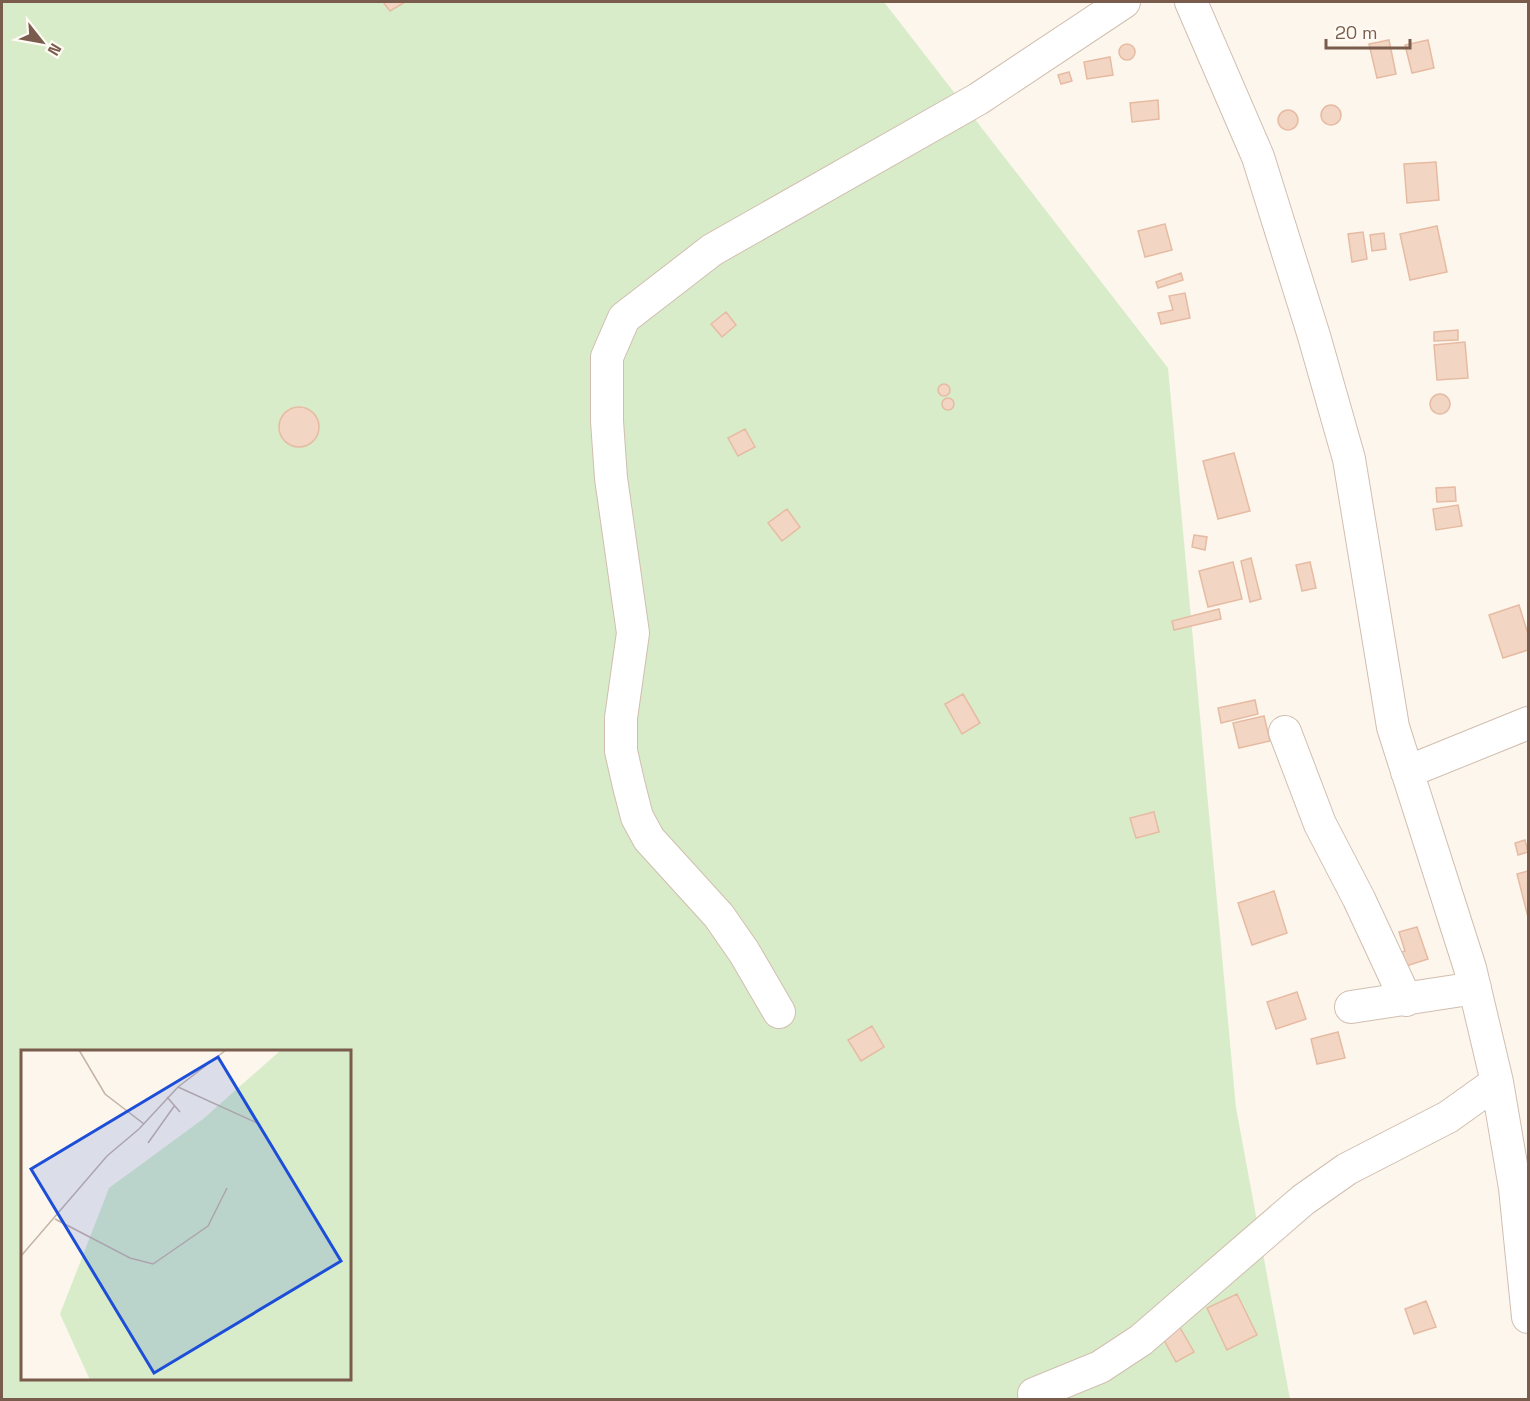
<svg xmlns="http://www.w3.org/2000/svg" width="1530" height="1401" font-family="'Space Grotesk',sans-serif">
<style>
.green{fill:#d8ecc9;fill-rule:evenodd}
.building{fill:#f3d5c3;stroke:#e6bba3;stroke-width:1.5}
.lines{fill:none;stroke-linecap:round;stroke-linejoin:round}
.minor-casing{stroke:#d1beb0;stroke-width:34}
.minor{stroke:#fff;stroke-width:32}
.inset-road{fill:none;stroke:#c5b3a7;stroke-width:1.5}
.view{fill:#1d4ed8;fill-opacity:0.15;stroke:#1d4ed8;stroke-width:3}
.inset-edge{fill:none;stroke:#7a5c4d;stroke-width:3}
</style>
<rect width="100%" height="100%" fill="#fdf6ec"/>
<path class="green" d="M2,2H884L1168,368L1236,1108L1290,1399L2,1400ZM22,1052H350V1378H22Z"/>
<path class="building" d="M383,2H405L390,11Z
M1389,40L1396,74L1377,78L1369,44Z
M1428,40L1434,68L1412,73L1405,45Z
M1119 52a8 8 0 1 1 16 0a8 8 0 1 1-16 0Z
M1110,57L1113,75L1087,79L1084,62Z
M1069,72L1072,81L1061,84L1058,75Z
M1158,100L1159,119L1132,122L1130,103Z
M1321 115a10 10 0 1 1 20 0a10 10 0 1 1-20 0Z
M1278 120a10 10 0 1 1 20 0a10 10 0 1 1-20 0Z
M1436,162L1439,200L1407,203L1404,164Z
M1165,224L1172,250L1145,257L1138,231Z
M1437,226L1447,272L1410,280L1400,234Z
M1363,232L1367,259L1352,262L1348,234Z
M1384,233L1386,249L1372,251L1370,235Z
M1181,273L1183,280L1158,288L1156,282Z
M1185,293L1190,318L1161,324L1158,313L1173,310L1169,296Z
M726,312L736,325L722,337L711,324Z
M1458,330V340L1434,341V332Z
M1465,342L1468,378L1437,380L1434,345Z
M938 390a6 6 0 1 1 12 0a6 6 0 1 1-12 0Z
M1430 404a10 10 0 1 1 20 0a10 10 0 1 1-20 0Z
M942 404a6 6 0 1 1 12 0a6 6 0 1 1-12 0Z
M279 427a20 20 0 1 1 40 0a20 20 0 1 1-40 0Z
M745,429L755,447L738,456L728,438Z
M1234,453L1250,511L1218,519L1203,461Z
M1455,487L1456,501L1437,502L1436,488Z
M1458,505L1462,526L1436,530L1433,509Z
M787,509L800,527L782,541L768,523Z
M1194,535L1207,537L1205,550L1192,547Z
M1251,558L1261,599L1250,602L1241,561Z
M1233,562L1242,599L1208,607L1199,571Z
M1310,562L1316,588L1302,591L1296,565Z
M1519,605L1528,634V650L1503,658L1489,615Z
M1219,609L1221,619L1174,630L1172,621Z
M963,694L980,723L962,734L945,704Z
M1255,700L1258,714L1221,723L1218,708Z
M1264,716L1270,741L1239,748L1233,723Z
M1154,812L1159,832L1136,838L1130,818Z
M1525,840L1528,852L1518,855L1515,843Z
M1528,871V917L1517,874Z
M1274,891L1287,933L1252,945L1238,903Z
M1417,927L1428,959L1406,966L1402,952L1405,951L1399,932Z
M1297,992L1306,1019L1276,1029L1267,1002Z
M872,1026L884,1047L861,1061L848,1040Z
M1338,1032L1345,1058L1317,1064L1311,1039Z
M1237,1294L1257,1335L1227,1350L1207,1308Z
M1426,1301L1436,1327L1414,1334L1405,1309Z
M1175,1319L1194,1352L1176,1362L1158,1329Z"/>
<g class="lines">
<g class="minor-casing">
<path id="minor" d="M1191,2L1258,157L1314,336L1349,459L1393,727L1470,968L1497,1082L1515,1188L1528,1317
M1285,732L1320,824L1359,899L1406,1000
M1407,772L1528,723
M1351,1007L1475,988
M779,1012L744,952L719,916L649,839L637,817L629,786L621,751V718L633,633L611,478L607,421V357L624,318L712,250L978,99L1124,2
M1034,1394L1100,1367L1141,1340L1303,1200L1347,1169L1448,1117L1497,1082"/>
</g>
<use href="#minor" class="minor"/>
</g>
<g transform="translate(21 1050)">
<rect width="330" height="330" fill="#fdf6ec"/>
<path d="M260,0H330V330H69L39,264L88,138L182,69Z" fill="#d8ecc9"/>
<path class="inset-road" d="M58,0L84,44L123,74M157,37L236,73M146,47L159,62M127,93L154,55M34,169L109,208L132,214L187,176L206,138M0,206L86,106L118,79L157,37L205,0"/>
<path class="view" d="M197,7L320,211L133,323L10,119Z"/>
<rect width="330" height="330" class="inset-edge"/>
</g>
<rect width="1530" height="1401" fill="none" stroke="#7a5c4d" stroke-width="6"/>
<g transform="translate(42 42) rotate(121)" stroke="#fffaf3" stroke-width="4.5" paint-order="stroke">
<path d="M0-4.5L10 22L0 15L-10 22Z" fill="#7a5c4d"/>
<text y="-9" font-size="16" font-weight="bold" text-anchor="middle" fill="#7a5c4d">N</text>
</g>
<path d="M1326 39v9h84v-9" fill="none" stroke="#7a5c4d" stroke-width="3"/>
<text x="1335" y="39" font-size="18" fill="#7a5c4d" stroke="#fffaf3" stroke-width="4.5" paint-order="stroke">20 m</text>
</svg>
